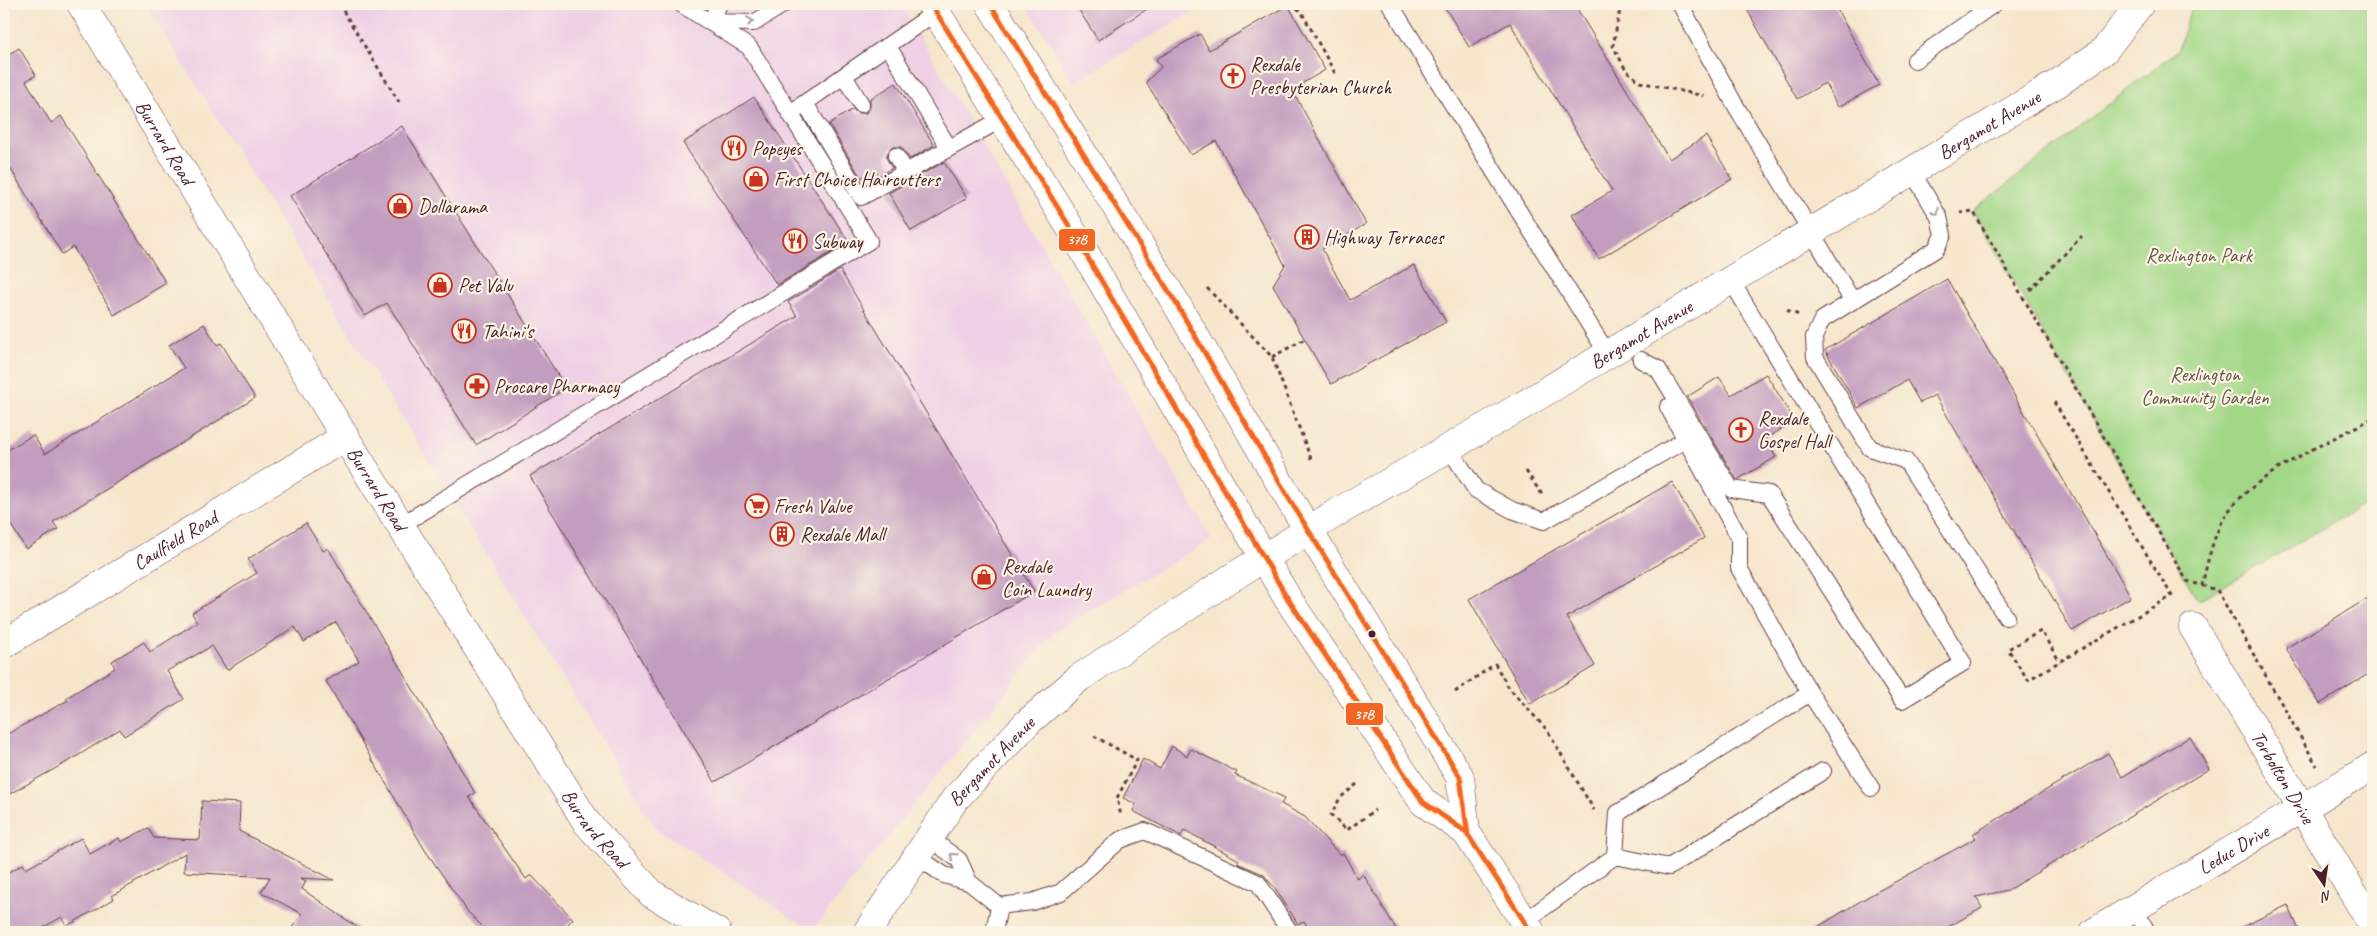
<svg xmlns="http://www.w3.org/2000/svg" width="2377" height="936" font-family="Caveat,sans-serif">
<style>
.built{fill:#efd0e6}
.green{fill:#a2d787;stroke:#767b59}
.building{fill:#c39dbf}
.lines{fill:none;stroke-linecap:round;stroke-linejoin:round}
.service-casing{stroke:#643d43;stroke-width:18}
.minor-casing{stroke:#643d43;stroke-width:29}
.secondary-casing{stroke:#643d43;stroke-width:29}
.path{stroke:#643d43;stroke-width:3;stroke-dasharray:4 4;stroke-linecap:butt}
.service{stroke:#fff;stroke-width:16}
.minor{stroke:#fff;stroke-width:28}
.secondary{stroke:#fff;stroke-width:28}
.bus-1-casing{stroke:#fcf5e5;stroke-width:9}
.bus-1{stroke:#f26522;stroke-width:5}
.oneway{stroke:#ae9aa0}
.bus-dot{fill:#4a1f2b;stroke:#fcf5e5;stroke-width:2}
.labels{text-anchor:middle;dominant-baseline:central;stroke-width:4.5;stroke-linejoin:round;paint-order:stroke}
.poi-label{font-size:20px;fill:#4a1f2b;stroke:#fcf5e5;text-anchor:start}
.street-label{font-size:20px;fill:#4a1f2b;stroke:#fcf5e5}
.park-label{font-size:20px;fill:#645647;stroke:#fcf5e5}
.line-badge{stroke:#fcf5e5;stroke-width:2}
.badge-label{font-size:14px;text-anchor:middle;font-weight:bold;fill:#fff}
</style>
<rect width="100%" height="100%" fill="#fcf5e5"/>
<filter id="ink" filterUnits="userSpaceOnUse"><feTurbulence type="fractalNoise" baseFrequency=".02" numOctaves="2"/><feDisplacementMap in="SourceGraphic" scale="10" xChannelSelector="R" yChannelSelector="G"/><feConvolveMatrix kernelMatrix="1 2 1 2 8 2 1 2 1" color-interpolation-filters="sRGB"/></filter>
<filter id="wash" filterUnits="userSpaceOnUse"><feTurbulence type="fractalNoise" baseFrequency=".0096" numOctaves="4" result="noise"/><feDisplacementMap in="SourceGraphic" scale="20" xChannelSelector="R" yChannelSelector="G"/><feGaussianBlur stdDeviation="1.12" result="paint"/><feColorMatrix in="noise" values="0 0 0 0 0 0 0 0 0 0 0 0 0 0 0 0 0 1.4 0 .05"/><feComposite in="paint" operator="in"/></filter>
<g filter="url(#wash)">
<rect width="100%" height="100%" fill="#f6e6cc"/>
<path class="built" d="M146,4H901L1212,539L1054,632L812,931L655,827Z
M1026,4H1205L1074,82Z"/>
<path class="green" d="M2192,4H2373V499L2198,601L1973,211L2179,49Z"/>
<g id="blocks">
<path class="building" d="M1075,4H1155L1098,40Z
M1443,4H1574L1669,159L1706,136L1732,179L1599,259L1572,215L1612,191L1510,23L1469,47Z
M1744,4H1834L1879,85L1838,107L1825,83L1797,99Z
M1288,5L1325,70L1298,86L1301,91L1295,95L1366,224L1322,249L1350,300L1414,265L1446,322L1331,384L1273,285L1285,265L1216,141L1191,155L1146,82L1161,67L1156,59L1200,34L1209,50Z
M4,45L9,54L19,48L36,75L26,81L51,123L61,116L166,283L114,315L73,247L62,254L4,158Z
M896,83L934,145L910,159L901,147H891L886,157L892,168L879,176L875,170L861,178L829,124L853,109L857,113H866L870,108V99Z
M754,97L849,242L777,285L683,143Z
M402,126L566,388L476,445L387,303L365,316L290,196Z
M944,162L967,198L911,231L889,193Z
M840,270L1034,591L715,782L530,476L797,316L788,302Z
M1947,279L2131,597L2072,631L1935,395L1920,403L1907,380L1858,408L1825,350Z
M204,324L217,345L221,343L255,398L53,522L58,529L26,549L4,514V452L33,435L45,454L184,368L169,345Z
M1766,374L1795,421L1765,439L1776,457L1737,480L1687,397L1719,377L1731,395Z
M1672,482L1704,538L1567,617L1595,666L1530,704L1469,599Z
M306,523L323,551L328,548L437,729L475,793L469,797L526,879L531,875L573,919L560,932H488L468,912L425,850L326,681L359,661L336,622L304,642L295,627L227,670L212,646L167,671L184,699L124,736L120,729L76,757L4,797V736L68,700L66,698L115,668L112,661L144,642L150,652L197,622L192,613L257,573L248,559Z
M2373,595V671L2320,704L2286,648Z
M2190,737L2209,769L2008,890L1976,897L1982,908L1939,932H1809L1869,896L1976,838L1973,834L2108,753L2122,777Z
M1172,746L1187,756L1191,749L1237,772L1235,775L1285,798L1281,804L1305,817L1340,855L1343,853L1358,879L1363,874L1398,932H1311L1304,921L1298,924L1275,888L1263,874L1237,863L1239,860L1184,830L1181,836L1133,811L1136,804L1123,798L1143,759L1160,769Z
M202,801L240,803L239,831L334,880L300,878L306,881L302,889L364,932H289L302,914L261,892L270,877L184,872L185,853L112,896L114,899L67,926L62,917L35,932H4V875L23,864L26,869L81,838L90,854L119,838L121,842L148,828L154,838L200,840Z
M2288,905L2300,932H2231Z"/>
</g>
</g>
<g filter="url(#ink)">
<use href="#blocks" fill-opacity="0" stroke="#643d43" stroke-width="1"/>
<g class="lines">
<g class="service-casing">
<path id="service" d="M1390,4L1607,353L1616,355
M1680,4L1734,103L1852,300
M711,22L754,23L784,4
M711,22L719,4
M888,46L949,148
M1915,60L1994,4
M844,76L861,104
M805,103L861,197L1002,119
M796,109L936,12
M896,156L906,172
M1911,170L1939,217L1943,235L1936,249L1822,320L1814,337L1815,357L1870,448L1906,461L2006,617
M1641,360L1658,369L1731,489L1769,494L1902,700L1963,663L1730,279
M1668,407L1739,537V568L1810,693L1871,788
M1449,448L1476,490L1512,510L1544,521L1687,439
M401,525L869,241L749,47L681,4
M928,837L959,860L969,882
M916,856L944,875L969,882L999,906L994,932
M1615,856L1669,867L1823,771
M999,906L1032,902L1061,892L1120,840L1145,831L1258,883L1290,932
M2135,908L2147,932
M1524,922L1615,856L1618,813L1810,693"/>
</g>
<g class="minor-casing">
<g id="minor">
<path id="s1" d="M81,4L345,437L587,823L652,894L717,932"/>
<path id="s2" d="M2193,627L2373,926"/>
<path id="s3" d="M4,644L345,437"/>
<path id="s4" d="M867,932L955,799L1027,723L1079,678L1228,580L1341,510L1520,407L2058,83L2104,51L2140,4"/>
<path id="s5" d="M2094,932L2373,766"/>
</g>
</g>
<g class="secondary-casing">
<path id="secondary" d="M931,4L1068,224L1288,599L1423,802L1466,832L1531,932
M990,4L1176,303L1288,497L1460,777L1466,832"/>
</g>
<path class="path" d="M339,4L399,102
M1290,4L1301,11L1336,75
M1621,4L1613,46L1626,70L1640,82L1704,96
M1960,213L1973,211L2187,581L2217,590L2317,766
M1207,288L1272,357L1311,459
M2030,290L2082,236
M1787,310L1799,315
M1272,357L1305,339
M2054,402L2172,596L2028,680L2008,649L2041,631L2060,662
M1526,471L1543,496
M2202,586C2207,564 2212,540 2223,520C2247,476 2329,442 2373,418
M1455,692L1495,664L1509,688L1547,730L1594,810
M1094,736L1137,760L1117,798L1121,816
M1357,784L1340,798L1331,815L1347,830L1375,810"/>
<use href="#service" class="service"/>
<use href="#minor" class="minor"/>
<use href="#secondary" class="secondary"/>
<g class="bus-1-casing">
<path id="bus-1" d="M931,4L1068,224L1288,599L1423,802L1466,832L1531,932
M990,4L1176,303L1288,497L1460,777L1468,836"/>
</g>
<use href="#bus-1" class="bus-1"/>
</g>
<defs><path id="oneway-chevron" d="M-2-3.5L2.5 0L-2 3.5" fill="none" stroke-width="1.6" stroke-linecap="round" stroke-linejoin="round" transform="scale(1.25)"/></defs>
<g class="oneway">
<use href="#oneway-chevron" transform="translate(750 21) rotate(-9)"/>
<use href="#oneway-chevron" transform="translate(1936 212) rotate(62)"/>
<use href="#oneway-chevron" transform="translate(953 856) rotate(-141)"/>
</g>
</g>
<defs>
<g id="church-ring" transform="scale(1.25)"><circle r="9.5" fill="#fcf5e5" stroke="#c8321e" stroke-width="1.5"/><path d="M-1.2-6h2.4v3.5h3.3v2.4h-3.3V6h-2.4V-.1h-3.3v-2.4h3.3Z" fill="#c8321e"/></g>
<g id="restaurant-ring" transform="scale(1.25)"><circle r="9.5" fill="#fcf5e5" stroke="#c8321e" stroke-width="1.5"/><path d="M-5-6h1v4h1v-4h1v4h1v-4h1v5L-1.5 .5V6h-2V.5L-5-1ZM5-6V6H3V1.5H1.5Q1.5-4 5-6Z" fill="#c8321e"/></g>
<g id="shop-ring" transform="scale(1.25)"><circle r="9.5" fill="#fcf5e5" stroke="#c8321e" stroke-width="1.5"/><path d="M-5-2.5h2.3a2.7 3.5 0 0 1 5.4 0H5L5.5 6h-11ZM-1.5-2.5h3a1.5 2.3 0 0 0-3 0Z" fill="#c8321e"/></g>
<g id="building-ring" transform="scale(1.25)"><circle r="9.5" fill="#fcf5e5" stroke="#c8321e" stroke-width="1.5"/><path d="M-4-6H4V6H1V3H-1V6H-4ZM-2.5-4.3h1.7v1.8h-1.7ZM.8-4.3h1.7v1.8H.8ZM-2.5-1h1.7V.8h-1.7ZM.8-1h1.7V.8H.8Z" fill="#c8321e"/></g>
<g id="pharmacy-ring" transform="scale(1.25)"><circle r="9.5" fill="#fcf5e5" stroke="#c8321e" stroke-width="1.5"/><path d="M-2-6h4v4h4v4h-4v4h-4v-4h-4v-4h4Z" fill="#c8321e"/></g>
<g id="supermarket-ring" transform="scale(1.25)"><circle r="9.5" fill="#fcf5e5" stroke="#c8321e" stroke-width="1.5"/><path d="M-6-5.5h2.5l.6 2H6L4.5 2H-2.5L-4.4-4H-6ZM-1.5 3.2a1.3 1.3 0 1 0 .1 0ZM3 3.2a1.3 1.3 0 1 0 .1 0Z" fill="#c8321e"/></g>
</defs>
<g fill-rule="evenodd">
<use href="#church-ring" x="1233" y="76"/>
<use href="#restaurant-ring" x="734" y="148"/>
<use href="#shop-ring" x="756" y="179"/>
<use href="#shop-ring" x="400" y="206"/>
<use href="#building-ring" x="1307" y="237"/>
<use href="#restaurant-ring" x="795" y="241"/>
<use href="#shop-ring" x="440" y="285"/>
<use href="#restaurant-ring" x="464" y="331"/>
<use href="#pharmacy-ring" x="477" y="386"/>
<use href="#church-ring" x="1741" y="430"/>
<use href="#supermarket-ring" x="757" y="506"/>
<use href="#building-ring" x="782" y="534"/>
<use href="#shop-ring" x="984" y="577"/>
</g>
<circle class="bus-dot" cx="1372" cy="634" r="4.5"/>
<g class="labels">
<g class="poi-label">
<text x="1250" y="64">Rexdale<tspan x="1250" dy="23">Presbyterian Church</tspan></text>
<text x="752" y="148">Popeyes</text>
<text x="774" y="179">First Choice Haircutters</text>
<text x="418" y="206">Dollarama</text>
<text x="1324" y="237">Highway Terraces</text>
<text x="812" y="241">Subway</text>
<text x="458" y="285">Pet Valu</text>
<text x="482" y="331">Tahini's</text>
<text x="494" y="386">Procare Pharmacy</text>
<text x="1758" y="418">Rexdale<tspan x="1758" dy="23">Gospel Hall</tspan></text>
<text x="774" y="506">Fresh Value</text>
<text x="800" y="534">Rexdale Mall</text>
<text x="1002" y="566">Rexdale<tspan x="1002" dy="23">Coin Laundry</tspan></text>
</g>
<g class="street-label">
<text stroke="none"><textPath href="#s4" startOffset="1398">Bergamot Avenue</textPath></text>
<text stroke="none"><textPath href="#s1" startOffset="162">Burrard Road</textPath></text>
<text stroke="none"><textPath href="#s4" startOffset="992">Bergamot Avenue</textPath></text>
<text stroke="none"><textPath href="#s1" startOffset="568">Burrard Road</textPath></text>
<text stroke="none"><textPath href="#s3" startOffset="200">Caulfield Road</textPath></text>
<text stroke="none"><textPath href="#s4" startOffset="212">Bergamot Avenue</textPath></text>
<text stroke="none"><textPath href="#s2" startOffset="175">Torbolton Drive</textPath></text>
<text stroke="none"><textPath href="#s1" startOffset="972">Burrard Road</textPath></text>
<text stroke="none"><textPath href="#s5" startOffset="162">Leduc Drive</textPath></text>
</g>
<g class="park-label">
<text x="2199" y="255">Rexlington Park</text>
<text x="2205" y="374">Rexlington<tspan x="2205" dy="23">Community Garden</tspan></text>
</g>
</g>
<g class="line-badge">
<rect x="1058" y="228" width="38" height="24" rx="5" fill="#f26522"/>
<rect x="1345" y="702" width="39" height="24" rx="5" fill="#f26522"/>
</g>
<g class="badge-label">
<text x="1077" y="244">37B</text>
<text x="1364" y="719">37B</text>
</g>
<rect width="2377" height="936" fill="none" stroke="#fcf5e5" stroke-width="20"/>
<g transform="translate(2324 884) rotate(167)" stroke="#fcf5e5" stroke-width="4" paint-order="stroke">
<path d="M0-4L9 19L0 12L-9 19Z" fill="#4a1f2b"/>
<text y="-8" font-size="14" font-weight="bold" text-anchor="middle" fill="#4a1f2b">N</text>
</g>
</svg>
